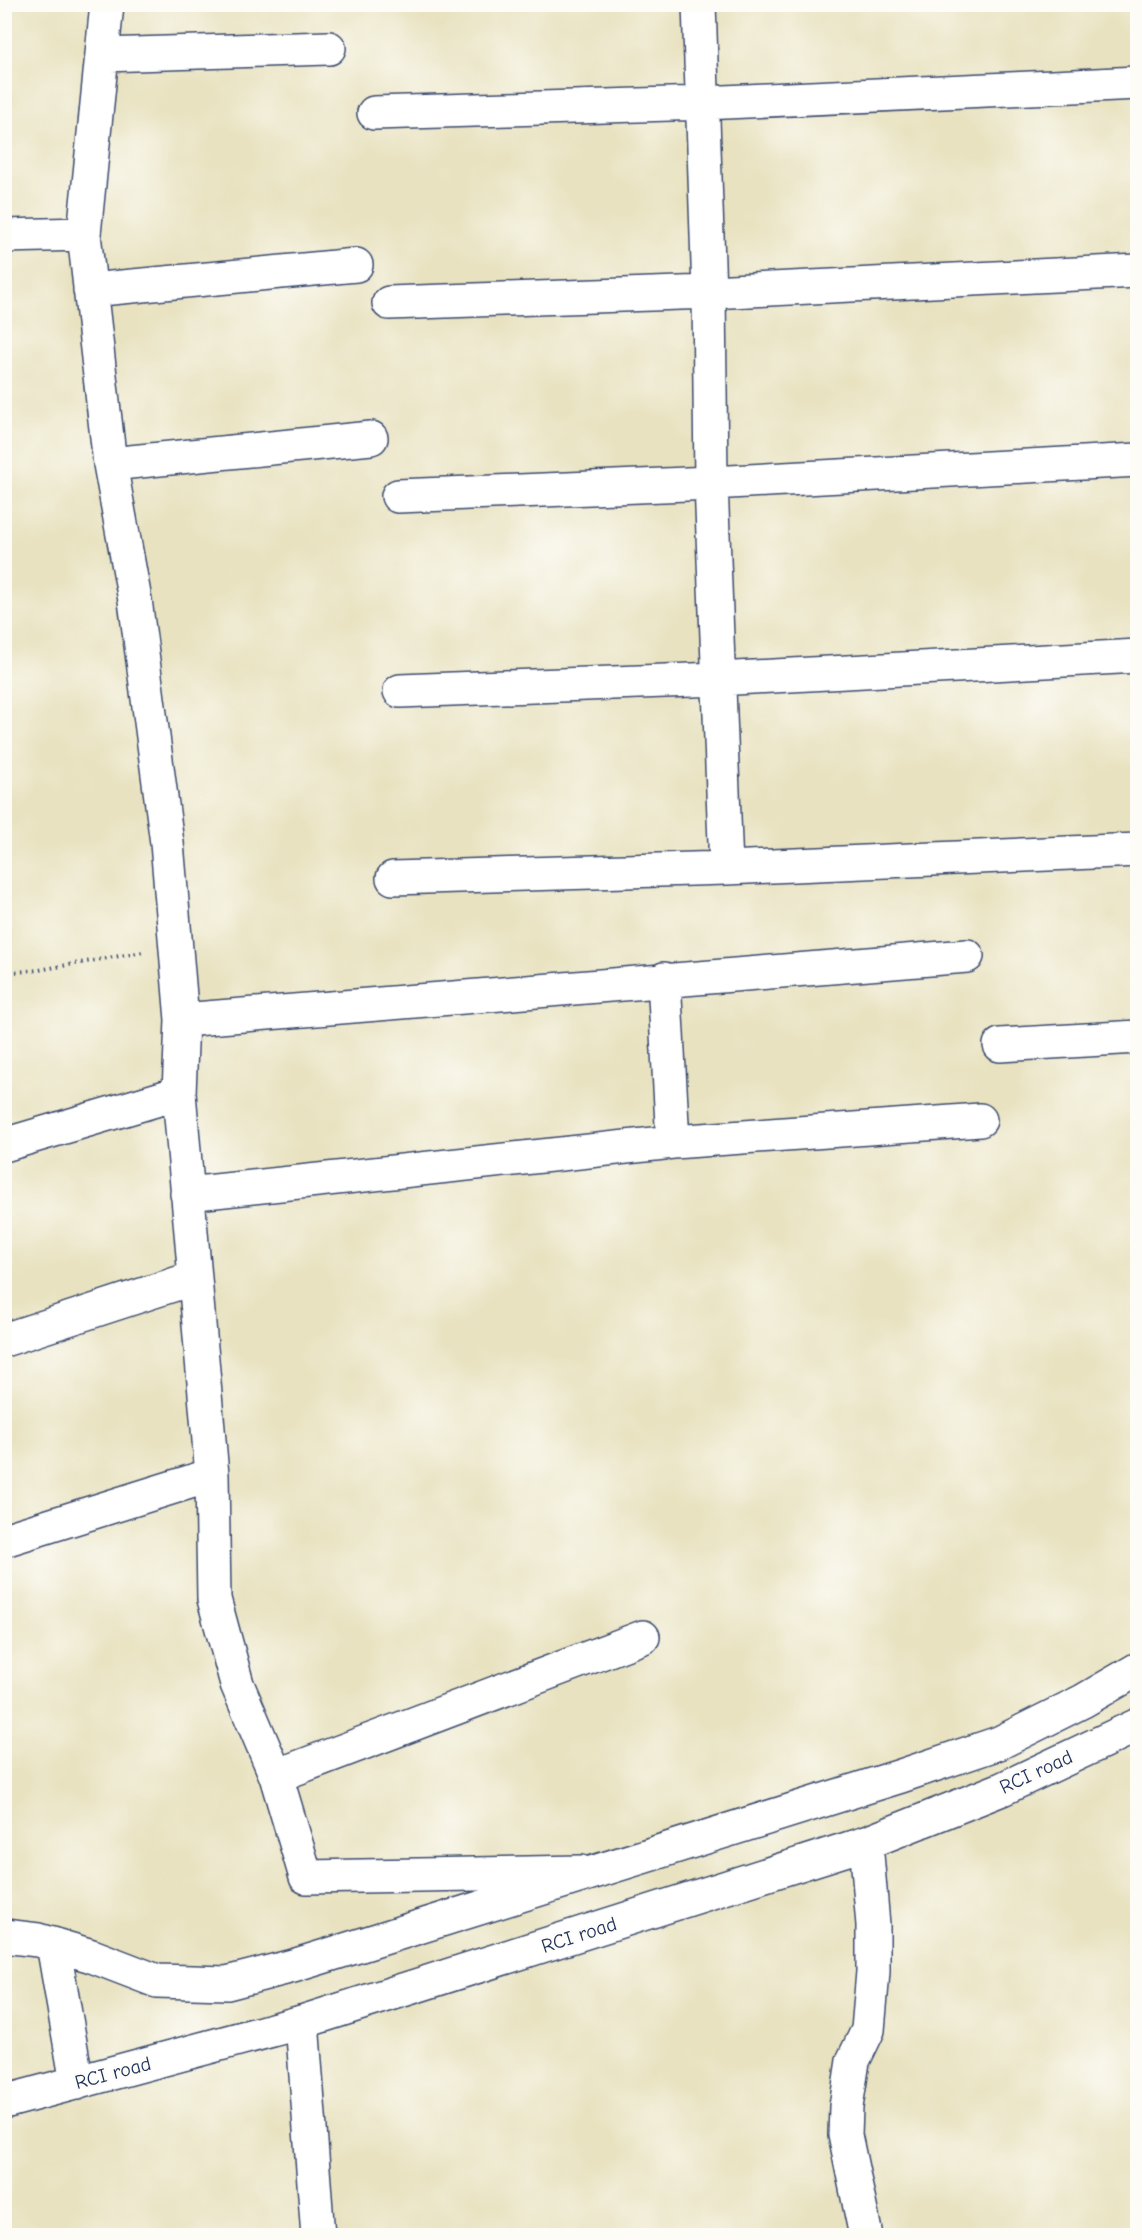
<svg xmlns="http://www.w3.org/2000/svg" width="1142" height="2240" font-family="'Comic Neue',sans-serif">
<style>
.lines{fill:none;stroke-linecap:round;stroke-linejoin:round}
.street-casing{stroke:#3a4a6d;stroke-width:36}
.secondary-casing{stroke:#3a4a6d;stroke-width:36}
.path{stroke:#3a4a6d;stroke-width:4;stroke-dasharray:1.5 4.5;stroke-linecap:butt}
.street{stroke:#fff;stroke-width:33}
.secondary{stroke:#fff;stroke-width:33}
.labels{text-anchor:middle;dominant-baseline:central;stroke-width:4.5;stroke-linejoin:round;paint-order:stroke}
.street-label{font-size:20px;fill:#1b2f5e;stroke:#fdfcf7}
</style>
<rect width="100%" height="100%" fill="#fdfcf7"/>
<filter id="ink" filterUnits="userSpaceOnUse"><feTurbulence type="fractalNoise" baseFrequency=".0167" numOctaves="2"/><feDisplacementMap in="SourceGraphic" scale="12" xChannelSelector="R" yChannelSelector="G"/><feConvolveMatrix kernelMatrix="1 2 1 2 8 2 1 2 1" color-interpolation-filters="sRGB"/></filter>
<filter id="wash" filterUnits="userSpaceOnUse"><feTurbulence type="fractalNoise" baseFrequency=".008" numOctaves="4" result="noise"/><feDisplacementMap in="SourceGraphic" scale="24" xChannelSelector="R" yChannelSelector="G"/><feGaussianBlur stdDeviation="1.35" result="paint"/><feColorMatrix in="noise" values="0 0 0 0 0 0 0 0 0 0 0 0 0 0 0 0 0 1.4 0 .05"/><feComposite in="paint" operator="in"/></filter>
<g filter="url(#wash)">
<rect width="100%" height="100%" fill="#e8e2c0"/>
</g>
<g filter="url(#ink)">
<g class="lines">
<g class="street-casing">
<path id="street" d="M107,4L84,234L110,464L135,600L167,843L182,1020L179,1093L212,1475L214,1599L237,1684L276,1776L306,1877L581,1872
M699,4L709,292L711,483L726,868
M102,55L329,48
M374,113L703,103L1138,83
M4,236L84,234
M90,290L356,265
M389,303L709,292L1138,271
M110,464L371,438
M398,496L711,483L1138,460
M400,691L718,679L1138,656
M393,878L726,868L1138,850
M664,979L673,1142
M182,1020L967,956
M1000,1045L1138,1037
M4,1145L179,1093
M187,1194L673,1142L980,1120
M4,1340L194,1278
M4,1540L212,1475
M276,1776L643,1637
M866,1843L873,1925V1972L868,2030L853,2061L846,2107L845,2135L866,2236
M302,2022L318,2236"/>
</g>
<g class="secondary-casing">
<path id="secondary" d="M4,1936L38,1940L92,1956L157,1981L227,1983L293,1966L358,1946L901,1776L999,1743L1083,1701L1138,1669
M53,1944L77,2083
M4,2102L302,2022L866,1843L1002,1789L1138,1725"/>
</g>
<path class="path" d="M4,973L39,970L143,952"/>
<use href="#street" class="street"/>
<use href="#secondary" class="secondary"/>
</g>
</g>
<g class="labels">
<g class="street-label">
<text transform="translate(1036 1772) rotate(-25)">RCI road</text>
<text transform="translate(579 1935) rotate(-18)">RCI road</text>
<text transform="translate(113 2073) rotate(-15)">RCI road</text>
</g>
</g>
<rect width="1142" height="2240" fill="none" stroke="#fdfcf7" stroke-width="24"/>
</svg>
